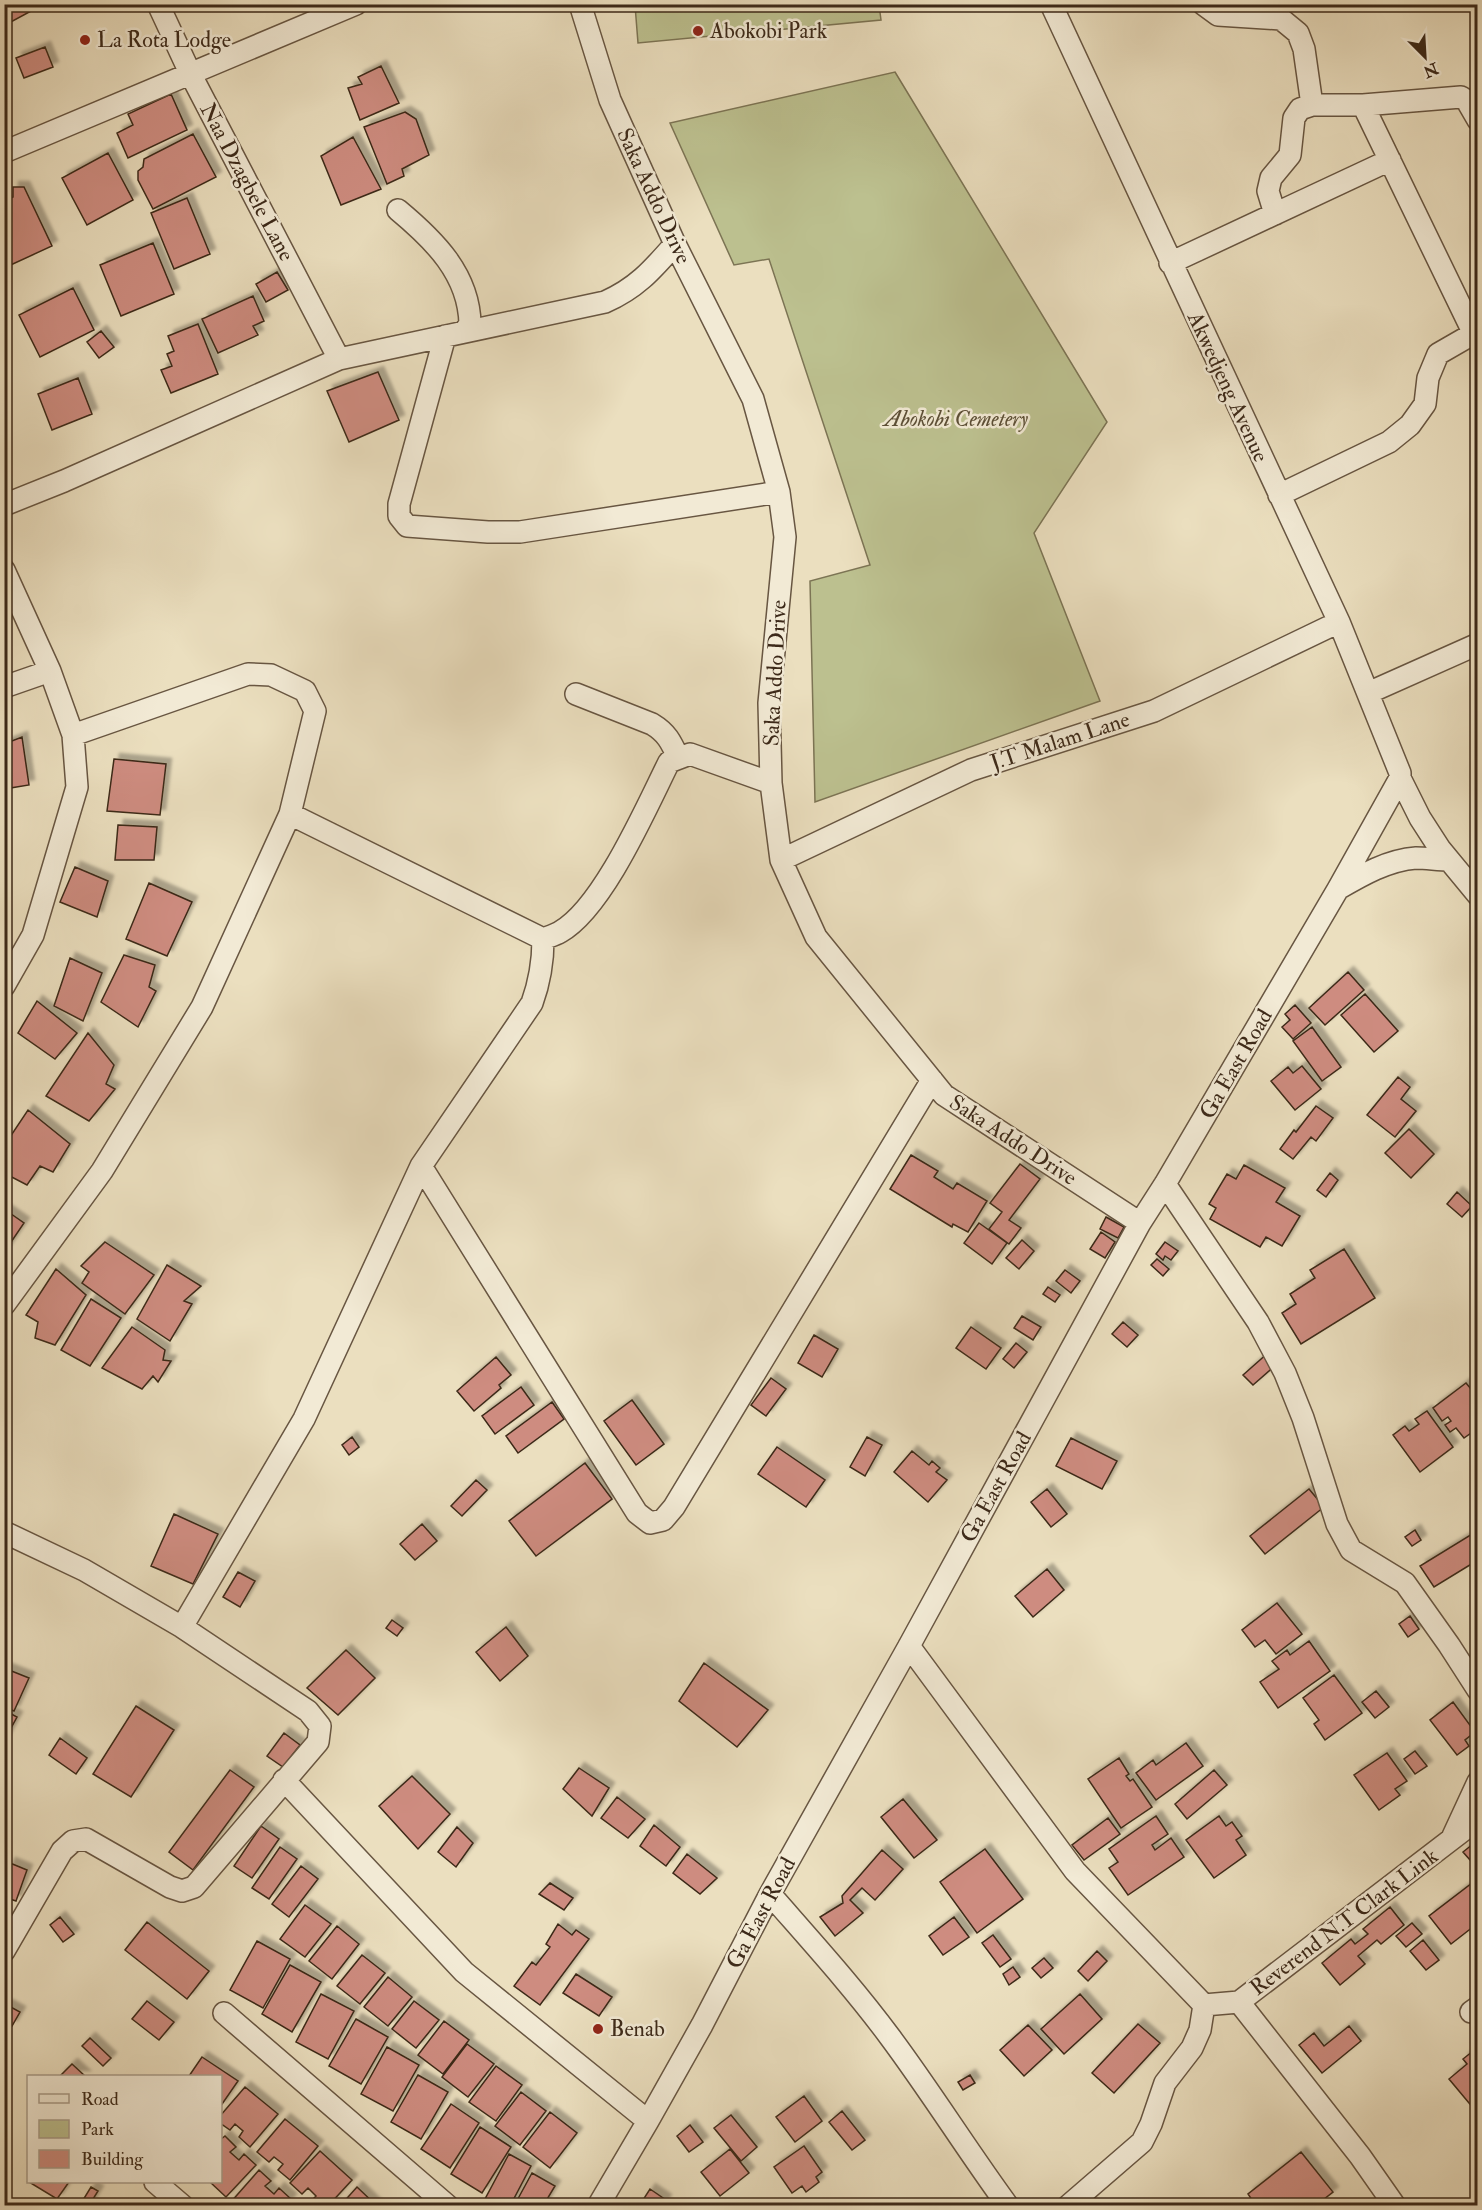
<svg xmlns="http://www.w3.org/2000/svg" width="1482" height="2210" font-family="'IM FELL Double Pica',serif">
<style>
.green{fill:#bcc08f;stroke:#7c7454;stroke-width:1.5}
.building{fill:#ce8c80;stroke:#3c2919;stroke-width:1.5;filter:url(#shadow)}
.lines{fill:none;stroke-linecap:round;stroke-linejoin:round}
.minor-casing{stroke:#685642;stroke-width:24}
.minor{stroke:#f2ead5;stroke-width:21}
.poi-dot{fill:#8f2418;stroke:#f2ead5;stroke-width:2}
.labels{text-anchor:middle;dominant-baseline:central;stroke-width:5;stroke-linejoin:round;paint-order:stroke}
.poi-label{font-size:22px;fill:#3c2919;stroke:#f2ead5;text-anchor:start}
.street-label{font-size:22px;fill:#3c2919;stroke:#f2ead5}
.park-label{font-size:22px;font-style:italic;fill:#5c4f36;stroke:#f2ead5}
</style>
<defs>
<filter id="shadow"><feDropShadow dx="5.5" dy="-5.5" stdDeviation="1.5" flood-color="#0004"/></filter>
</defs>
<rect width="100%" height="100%" fill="#ebdfbf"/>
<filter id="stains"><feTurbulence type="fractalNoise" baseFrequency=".00333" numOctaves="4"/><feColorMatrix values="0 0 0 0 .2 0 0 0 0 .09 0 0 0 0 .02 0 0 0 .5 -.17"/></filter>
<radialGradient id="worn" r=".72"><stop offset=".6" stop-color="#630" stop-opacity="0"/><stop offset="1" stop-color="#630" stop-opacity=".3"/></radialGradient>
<path class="green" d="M635,5H879L881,20L638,43Z
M895,72L1107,422L1034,533L1100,701L815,802L810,581L870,565L769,259L734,265L670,123Z"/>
<path class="building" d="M4,4H29L33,10L9,23L4,13Z
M45,47L53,67L24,78L16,58Z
M381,66L399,103L360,120L348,88L362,84L358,77Z
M171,94L187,130L128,158L117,133L133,125L128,114Z
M405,112L416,119L429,155L402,169L404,176L387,184L364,127Z
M193,134L216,177L153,209L138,180V171L143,167L144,159Z
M353,137L381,189L341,205L321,156Z
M108,153L133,200L87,225L62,178Z
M13,187H24L52,246L4,268V201L13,197Z
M187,198L210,254L174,269L151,213Z
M153,243L174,294L121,316L100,265Z
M277,272L288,290L266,302L256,284Z
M73,288L94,330L40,357L19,315Z
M253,296L264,321L253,326L258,335L218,353L202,319Z
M198,324L218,374L171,393L161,370L172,366L167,354L174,351L168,336Z
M101,331L114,347L99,358L87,342Z
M378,372L399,420L349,442L327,391Z
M78,378L92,414L52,430L38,394Z
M22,737L29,785L4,789V744Z
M114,759L166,764L160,815L107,811Z
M118,825L157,827L154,860H115Z
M75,867L108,881L97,917L60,902Z
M149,883L192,902L167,956L126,939Z
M124,955L155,965L149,987L156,991L138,1027L101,1002Z
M70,958L102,973L83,1021L54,1006Z
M1348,972L1364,990L1325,1025L1309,1008Z
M1365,994L1398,1031L1374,1052L1341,1015Z
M37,1001L77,1033L55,1059L18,1033Z
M1295,1005L1311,1023L1293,1039L1282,1027L1290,1020L1285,1014Z
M1312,1027L1341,1067L1322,1081L1293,1041Z
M88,1033L114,1065L106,1084L115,1089L89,1121L46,1096Z
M1302,1066L1321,1089L1295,1110L1271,1081L1288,1067L1293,1073Z
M1398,1077L1410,1087L1401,1099L1416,1111L1395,1137L1367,1115Z
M1316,1106L1333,1118L1316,1141L1311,1137L1293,1159L1280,1149L1294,1130L1296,1132Z
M28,1110L70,1144L53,1172L40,1166L27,1185L4,1173V1146Z
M1409,1129L1434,1154L1411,1178L1385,1153Z
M911,1155L938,1171L934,1177L953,1189L957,1183L987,1201L968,1232L953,1224L952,1227L890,1189Z
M1020,1164L1040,1179L1009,1220L1021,1228L1009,1244L989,1229L1002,1212L990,1203Z
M1244,1165L1285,1188L1276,1202L1300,1216L1282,1246L1266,1237L1260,1247L1210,1219L1216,1208L1209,1204L1227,1174L1236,1179Z
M1330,1173L1338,1180L1326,1197L1317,1190Z
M1457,1192L1472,1206L1462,1217L1447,1204Z
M4,1209L24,1223L5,1251L4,1250Z
M1106,1217L1124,1227L1118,1238L1100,1229Z
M979,1223L1007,1243L992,1264L964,1243Z
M1101,1232L1115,1242L1105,1258L1090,1249Z
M1022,1240L1034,1251L1019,1269L1006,1258Z
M105,1242L154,1275L125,1314L82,1283L89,1272L81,1266Z
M1165,1242L1178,1251L1171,1260L1165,1256L1163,1260L1156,1254Z
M1344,1249L1375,1298L1301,1344L1282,1313L1296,1304L1290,1294L1315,1278L1310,1270Z
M1157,1259L1169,1269L1163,1276L1151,1265Z
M167,1265L201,1286L184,1301L192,1304L170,1341L137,1319Z
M56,1269L86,1295L55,1345L35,1338L38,1322L26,1315Z
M1065,1270L1080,1281L1071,1293L1056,1281Z
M1048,1287L1060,1295L1055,1302L1043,1294Z
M91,1299L121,1318L90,1366L61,1350Z
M1022,1316L1041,1327L1033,1340L1014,1328Z
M1123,1322L1138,1335L1127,1347L1112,1334Z
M132,1327L165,1350L163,1360L171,1361L158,1382L153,1376L142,1389L102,1368Z
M971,1327L1001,1348L986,1369L956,1348Z
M814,1335L838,1349L822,1377L798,1363Z
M1016,1343L1027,1352L1014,1368L1003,1359Z
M1269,1352L1278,1363L1253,1385L1243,1375Z
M496,1357L511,1375L499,1385L501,1388L474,1411L457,1391Z
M771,1378L786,1389L766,1416L751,1405Z
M1466,1383L1476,1395L1478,1394V1428L1464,1438L1456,1428L1450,1432L1445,1425L1451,1421L1448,1417L1442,1421L1433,1408Z
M521,1387L534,1405L495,1434L482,1416Z
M632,1400L664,1444L636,1465L604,1421Z
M552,1402L564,1419L518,1453L506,1436Z
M1427,1411L1453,1447L1420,1472L1393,1435L1405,1426L1409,1431L1419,1424L1415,1419Z
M352,1437L359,1447L349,1455L342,1445Z
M867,1437L882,1445L865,1476L850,1467Z
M1071,1438L1117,1461L1102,1489L1056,1466Z
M777,1447L825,1480L806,1507L758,1474Z
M912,1451L929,1465L932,1461L940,1468L936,1472L947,1480L928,1502L894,1472Z
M585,1463L612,1499L536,1556L509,1521Z
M476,1480L487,1490L462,1516L451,1506Z
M1047,1489L1067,1514L1051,1527L1031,1502Z
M1309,1489L1324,1507L1265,1554L1250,1536Z
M174,1514L218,1534L193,1584L151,1566Z
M422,1524L437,1541L415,1560L400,1544Z
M1415,1530L1421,1540L1412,1546L1405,1537Z
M1477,1531L1478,1560L1434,1587L1420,1566Z
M1047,1569L1064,1590L1033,1617L1015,1596Z
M238,1572L255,1581L240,1607L223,1597Z
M1277,1603L1302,1634L1276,1654L1265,1640L1255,1647L1242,1630Z
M1410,1616L1419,1629L1408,1637L1399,1624Z
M392,1620L403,1628L397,1636L386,1628Z
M506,1627L528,1656L500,1681L476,1652Z
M1309,1641L1330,1671L1278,1708L1260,1682L1279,1669L1272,1661L1287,1650L1290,1655Z
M346,1650L375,1678L338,1715L307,1688Z
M704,1663L768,1710L737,1747L679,1701Z
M4,1668L29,1678L14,1711L4,1707Z
M1334,1675L1362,1713L1325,1740L1314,1724L1319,1720L1303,1698Z
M1376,1691L1389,1707L1375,1718L1362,1702Z
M1453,1702L1475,1732L1465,1740L1469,1746L1457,1755L1430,1720Z
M136,1706L174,1730L131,1797L93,1774Z
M4,1710L17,1717L4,1741Z
M284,1733L300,1745L283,1767L267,1756Z
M60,1738L87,1758L76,1774L49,1755Z
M1186,1743L1203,1766L1156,1800L1136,1773L1153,1760L1156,1765Z
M1415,1751L1427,1766L1415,1774L1404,1759Z
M1387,1753L1407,1781L1395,1789L1400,1795L1379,1810L1354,1775Z
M1119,1758L1129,1774L1126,1776L1130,1781L1133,1779L1152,1807L1121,1828L1088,1779Z
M579,1768L609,1788L592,1816L563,1789Z
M230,1770L254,1787L193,1870L169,1852Z
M1214,1770L1227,1785L1187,1819L1175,1804Z
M412,1776L450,1814L418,1849L379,1806Z
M617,1797L645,1819L628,1838L601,1818Z
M903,1799L937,1840L914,1858L881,1817Z
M1156,1816L1168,1834L1152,1845L1155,1850L1171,1838L1184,1857L1128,1895L1109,1868L1118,1862L1109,1849Z
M1219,1816L1226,1826L1232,1822L1242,1836L1236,1840L1246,1855L1214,1878L1186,1840Z
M1108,1818L1120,1834L1084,1860L1072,1845Z
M654,1825L680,1847L666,1866L640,1846Z
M261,1826L279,1839L252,1878L234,1866Z
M457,1827L473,1843L456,1867L438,1852Z
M1478,1840V1869L1463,1852Z
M280,1847L297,1859L269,1899L252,1888Z
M985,1849L1023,1899L977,1933L940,1882Z
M882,1850L903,1869L875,1900L862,1888L850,1900L863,1913L835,1936L820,1917L843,1903L842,1896Z
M687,1854L717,1878L700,1894L673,1873Z
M10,1863L27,1870L16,1901L4,1897V1877Z
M301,1866L318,1879L289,1917L272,1904Z
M1476,1880L1478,1882V1923L1451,1944L1429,1916Z
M550,1883L573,1898L564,1910L539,1894Z
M305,1905L331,1924L305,1957L280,1939Z
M1390,1907L1404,1925L1381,1944L1377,1940L1358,1956L1365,1964L1340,1985L1322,1963L1351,1939L1355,1944L1368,1934L1363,1929Z
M60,1917L74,1934L63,1942L50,1925Z
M954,1917L969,1937L943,1955L929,1936Z
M147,1922L209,1971L187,1999L125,1950Z
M1412,1923L1422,1934L1406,1947L1396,1936Z
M558,1924L572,1935L576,1930L589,1939L540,2005L514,1986L532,1962L536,1965L550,1947L546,1944Z
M337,1926L359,1944L332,1979L309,1961Z
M993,1935L1011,1959L1000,1967L982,1943Z
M1423,1940L1439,1960L1426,1970L1410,1951Z
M257,1941L290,1959L263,2008L230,1990Z
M1097,1951L1107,1961L1088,1981L1078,1971Z
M362,1955L385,1973L360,2004L337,1986Z
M1044,1958L1053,1968L1041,1978L1032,1968Z
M290,1965L321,1982L292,2032L262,2014Z
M1013,1967L1020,1977L1009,1985L1003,1974Z
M576,1974L612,1997L599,2016L563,1993Z
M388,1977L412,1997L388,2026L364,2007Z
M321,1994L354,2011L328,2059L296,2042Z
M1080,1994L1102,2019L1064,2054L1041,2029Z
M147,2001L174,2022L159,2040L132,2019Z
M414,2001L439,2020L416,2048L392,2029Z
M7,2005L20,2012L12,2026L4,2022V2010Z
M356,2019L388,2037L361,2084L329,2066Z
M444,2021L469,2040L443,2074L418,2055Z
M1138,2024L1160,2043L1114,2093L1092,2073Z
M1028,2025L1052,2050L1024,2076L1000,2050Z
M1349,2026L1361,2041L1322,2073L1299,2045L1314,2033L1324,2046Z
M90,2038L111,2058L103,2066L82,2046Z
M467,2044L494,2064L468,2097L442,2077Z
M387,2047L419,2065L393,2111L361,2094Z
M1478,2047V2106L1474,2109L1449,2079L1467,2064L1463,2059Z
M202,2057L238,2081L220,2107V2076H189Z
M72,2064L85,2076H60Z
M496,2066L522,2085L496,2121L469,2102Z
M418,2075L448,2092L421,2139L391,2122Z
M970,2075L975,2083L963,2090L958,2082Z
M245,2087L278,2114L250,2147L239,2137L243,2131L235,2124L230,2130L220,2123V2116Z
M521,2092L546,2111L520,2145L495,2126Z
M804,2096L822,2121L795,2142L776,2117Z
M451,2104L479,2123L450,2168L421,2149Z
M842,2111L865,2140L852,2150L829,2122Z
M550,2112L577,2133L550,2168L523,2147Z
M731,2115L757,2147L741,2161L714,2128Z
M285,2119L318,2146L290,2180L278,2170L283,2164L274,2157L269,2162L257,2152Z
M690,2125L703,2142L689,2152L677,2136Z
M480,2127L511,2147L482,2193L451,2174Z
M225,2136L236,2147L230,2152L239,2160L244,2154L256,2165L226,2197L210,2182H220V2140Z
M804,2146L822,2172L816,2177L819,2182L806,2192L802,2186L792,2193L774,2167Z
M730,2149L749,2173L720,2196L701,2172Z
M320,2151L352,2180L328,2206H315L311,2201L316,2196L308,2188L302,2194L290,2183Z
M1301,2152L1333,2192L1315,2206H1256L1248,2194Z
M509,2154L531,2166L510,2206H498L485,2199Z
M259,2170L271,2181L265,2186L274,2194L279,2188L291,2199L285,2206H233L230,2203Z
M532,2173L555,2186L543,2206H514Z
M29,2182H69L57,2199Z
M91,2187L98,2191L90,2204L83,2200Z
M357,2187L377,2206H340Z
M650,2189L666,2200L662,2206H645L641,2203Z"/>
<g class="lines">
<g class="minor-casing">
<path id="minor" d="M158,4L191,75L339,359
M580,4L610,100L675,244L753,399L779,492L785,537L769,703L771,783L781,860L816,937L944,1095L1140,1223
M1203,4L1218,15L1281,19L1298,33L1304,49L1312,105
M1363,105L1461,97L1467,101L1478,120
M4,152L356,4
M398,210C434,240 469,274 470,324L464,332
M1275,214L1268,191L1271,178L1290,155L1294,118L1300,109L1312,105H1363L1473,332
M1170,263L1390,160
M445,336L399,504V516L407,526L488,532H520L779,492
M1279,495L1389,442L1410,425L1425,404L1428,378L1438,354L1478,331
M4,505L64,481L339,359L605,302C637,288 653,269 675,244
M4,570L50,671L73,735L77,787L33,935L4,986
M4,687L50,671
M1368,693L1478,644
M576,694L652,724C667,733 671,742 678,757
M1400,778L1420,818L1440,849L1478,895
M290,814L543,939
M781,860L971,770L1154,711L1339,622
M1338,889C1362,875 1388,860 1416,858C1427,858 1438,860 1449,860
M421,1166L637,1513L650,1523L663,1520L674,1507L932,1080
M1165,1184L1258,1322L1285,1373L1303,1418L1337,1524L1351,1550L1405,1583L1449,1645L1478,1690
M4,1305L102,1171L202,1007L290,814L315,711L305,691L271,675L248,674L73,735
M4,1532L84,1570L182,1627L308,1711L320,1726L318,1742L194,1887L182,1891L170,1887L86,1839L73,1841L62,1851L4,1951
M182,1627L304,1419L421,1166L532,1003C540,981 543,962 543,939C548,937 555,935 560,932C603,908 647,806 669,762L690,754L771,783
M909,1646L1075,1871L1204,2005L1239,2002
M284,1780L464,1972L648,2121
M1453,1836L1478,1782
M770,1894C811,1941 853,1987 890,2037C931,2092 967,2150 1008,2206
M1239,2002L1478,1819
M1239,2002L1360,2156L1395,2206
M1471,2012L1478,2007
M224,2013L448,2206
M155,2182L183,2206
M598,2206L648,2121L702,2025L770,1894L909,1646L1140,1223L1165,1184L1338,889L1400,778V773L1339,622L1051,4
M1068,2206L1142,2142L1151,2124L1165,2083L1192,2048L1200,2030L1204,2005"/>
</g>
<use href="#minor" class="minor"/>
</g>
<g class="poi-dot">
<circle cx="698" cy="31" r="6"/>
<circle cx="85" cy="40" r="6"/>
<circle cx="598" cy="2029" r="6"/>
</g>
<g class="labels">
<g class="poi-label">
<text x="710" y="31">Abokobi Park</text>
<text x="97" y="40">La Rota Lodge</text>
<text x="610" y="2029">Benab</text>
</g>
<g class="street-label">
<text transform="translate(247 182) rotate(62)">Naa Dzagbele Lane</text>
<text transform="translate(654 196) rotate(65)">Saka Addo Drive</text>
<text transform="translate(1228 387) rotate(65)">Akwedjeng Avenue</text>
<text transform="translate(775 673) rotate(-87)">Saka Addo Drive</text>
<text transform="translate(1060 741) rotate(-18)">J.T Malam Lane</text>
<text transform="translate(1236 1064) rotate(-60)">Ga East Road</text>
<text transform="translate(1013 1140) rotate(33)">Saka Addo Drive</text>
<text transform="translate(996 1487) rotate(-61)">Ga East Road</text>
<text transform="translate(761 1913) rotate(-62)">Ga East Road</text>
<text transform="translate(1344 1922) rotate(-37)">Reverend N.T Clark Link</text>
</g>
<g class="park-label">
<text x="956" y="419">Abokobi Cemetery</text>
</g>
</g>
<rect width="1482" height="2210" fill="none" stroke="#ebdfbf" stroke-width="24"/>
<rect x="6" y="6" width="1470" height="2198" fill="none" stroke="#3c2919" stroke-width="3"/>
<rect x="12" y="12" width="1458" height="2186" fill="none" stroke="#3c2919" stroke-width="1.5"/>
<rect x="27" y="2075" width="195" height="108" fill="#f2ead5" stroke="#a99d8a" stroke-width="1.5"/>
<rect x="39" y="2094" width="30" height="9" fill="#f2ead5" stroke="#a99d8a" stroke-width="1.5"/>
<text x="81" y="2105" font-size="18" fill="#3c2919">Road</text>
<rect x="39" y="2120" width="30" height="18" fill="#bcc08f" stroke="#a99d8a" stroke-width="1.5"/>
<text x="81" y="2135" font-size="18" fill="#3c2919">Park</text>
<rect x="39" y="2150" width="30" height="18" fill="#ce8c80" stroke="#a99d8a" stroke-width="1.5"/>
<text x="81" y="2165" font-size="18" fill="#3c2919">Building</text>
<g transform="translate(1425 57) rotate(156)" stroke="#f2ead5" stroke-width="4.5" paint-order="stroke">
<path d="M0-4.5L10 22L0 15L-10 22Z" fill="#3c2919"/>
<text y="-9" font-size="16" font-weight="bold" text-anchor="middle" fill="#3c2919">N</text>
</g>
<rect width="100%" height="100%" filter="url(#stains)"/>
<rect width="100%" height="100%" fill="url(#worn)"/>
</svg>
